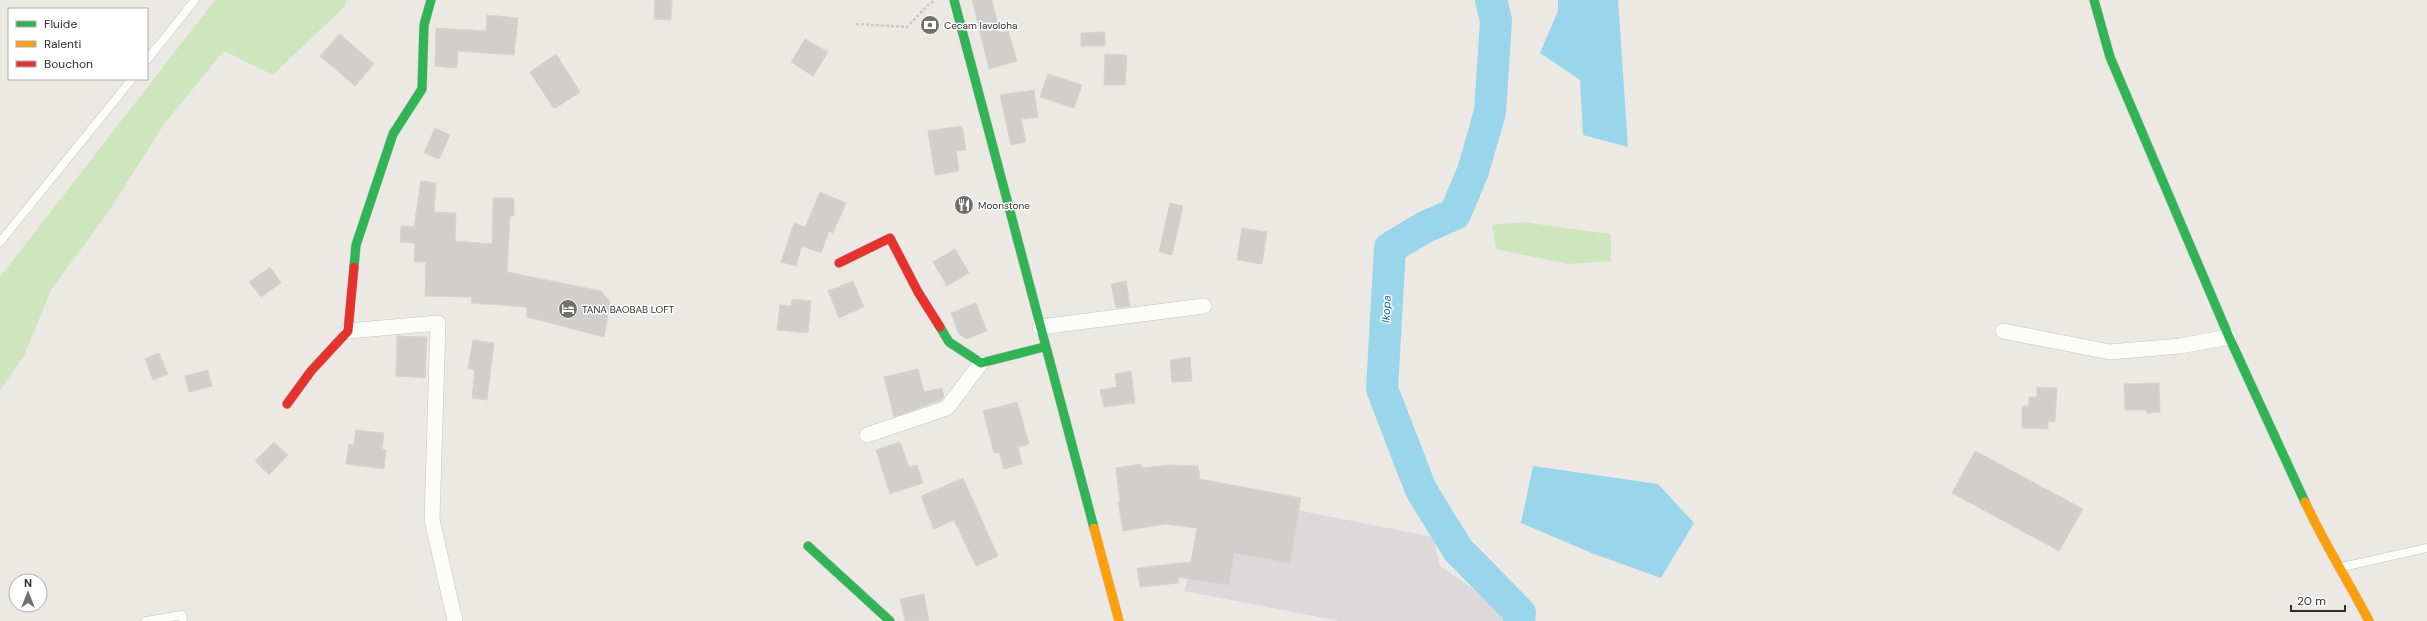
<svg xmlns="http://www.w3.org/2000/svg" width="2427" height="621" font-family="'DM Sans',sans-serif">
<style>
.industrial{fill:#dcd9db}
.green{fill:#cee6be}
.water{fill:#99d6ec}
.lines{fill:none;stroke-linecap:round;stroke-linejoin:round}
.river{stroke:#99d6ec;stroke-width:32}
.building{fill:#d1cecb;stroke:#d7d4d0}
.lane-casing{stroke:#c5c4c5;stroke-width:9}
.street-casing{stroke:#c5c4c5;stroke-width:16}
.fast-casing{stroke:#c5c4c5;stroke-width:10}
.slow-casing{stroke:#c5c4c5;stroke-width:10}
.jam-casing{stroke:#c5c4c5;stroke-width:10}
.path{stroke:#c9c9c8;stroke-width:2.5;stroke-dasharray:3 2;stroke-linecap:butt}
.lane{stroke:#fcfcfb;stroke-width:8}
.street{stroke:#fcfcfb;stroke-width:15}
.fast{stroke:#30b455;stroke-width:9}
.slow{stroke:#ff9f0a;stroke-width:9}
.jam{stroke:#e5322d;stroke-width:9}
.labels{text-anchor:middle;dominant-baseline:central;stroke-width:3;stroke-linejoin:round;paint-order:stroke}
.poi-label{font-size:10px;fill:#2e2e2e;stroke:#fff;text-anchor:start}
.water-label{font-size:11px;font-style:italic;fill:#0d6fa3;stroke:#fff}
</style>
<rect width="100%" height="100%" fill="#ece8e4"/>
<path class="industrial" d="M1216,494L1433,537L1440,566L1503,610V621H1340L1184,591Z"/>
<path class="green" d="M215,0H347L345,6L273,75L224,51L164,124L109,211L51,290L24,356L0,390V277Z
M1523,222L1611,234V261L1568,264L1496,249L1492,225Z"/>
<path class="water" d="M1558,0H1618L1628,147L1583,135L1580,80L1540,53L1558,11Z
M1533,466L1658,484L1694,523L1661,578L1594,554L1521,523Z"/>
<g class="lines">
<path class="river" d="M1491,0L1496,20L1490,112L1473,171L1455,214L1425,227L1390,248L1382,389L1421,490L1458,550L1520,613L1519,621"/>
</g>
<path class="building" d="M655,0H672L671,20L654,19Z
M972,0H992L1000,33L1008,31L1017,61L989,69Z
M487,15L518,18L514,55L458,51L457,68L435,66L436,28L486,31Z
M1105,32V46H1081V33Z
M340,34L374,64L355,86L320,56Z
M805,39L828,52L813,76L791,62Z
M556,54L580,92L554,109L530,72Z
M1105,54L1127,55L1125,85H1104Z
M1048,74L1082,85L1074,108L1040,97Z
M1034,90L1038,117L1021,119L1026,142L1011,145L1000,95Z
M962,126L966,150L956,151L959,171L935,175L928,131Z
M435,128L450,135L439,159L424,153Z
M421,181L436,183L434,212L456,213L455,241L492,244L493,198H514V216H510L507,272L601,291L610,302L604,337L527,317V307L471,303L472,297L425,296L426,262H414L415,243L400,242L401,226L414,227Z
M820,192L846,203L833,233L829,231L821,253L802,246L796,266L781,262L794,223L805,227Z
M1170,203L1183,206L1172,255L1159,252Z
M1242,228L1267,232L1262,264L1237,260Z
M955,249L969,273L947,286L933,262Z
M270,267L281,283L261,297L249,282Z
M853,281L864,307L839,318L828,291Z
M1126,281L1130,306L1116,308L1111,284Z
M792,299L811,301L808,333L777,330L780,305L791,306Z
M976,303L987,331L967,339L959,334L951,313Z
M397,336L427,337L425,378L396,376Z
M473,340L494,343L487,400L472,398L475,370L468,369Z
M159,353L168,374L153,380L145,359Z
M1190,357L1192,381L1172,382L1170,360Z
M918,369L924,392L942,388L944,397L941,400L894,417L884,377Z
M208,370L212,386L189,392L185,376Z
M1131,371L1135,403L1104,407L1100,390L1117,387L1115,374Z
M2159,383L2160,412L2147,413V410H2125L2124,384Z
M2037,387L2057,388L2055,422L2048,421V429L2022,428V406H2029V397H2037Z
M1017,402L1029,444L1018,447L1022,464L1004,469L999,452L994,453L983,411Z
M356,430L384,433L382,449L386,450L384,469L346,464L349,444L354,445Z
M274,442L288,455L269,475L255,461Z
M900,442L909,467L917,465L923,483L890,494L876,450Z
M1975,451L2083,509L2059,551L1952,493Z
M1141,464L1142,468L1169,465L1198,466L1200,479L1301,498L1290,563L1234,553L1229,585L1178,577L1179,583L1140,587L1137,568L1191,562L1197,528L1165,524L1123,531L1118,502H1120L1116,468Z
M963,478L998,556L976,566L954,520L934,529L921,496Z
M924,594L929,621H905L900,599Z"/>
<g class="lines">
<g class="lane-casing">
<path id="lane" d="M147,60L195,0
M0,242L132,79
M2342,567L2427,548
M146,621L182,615L183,621"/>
</g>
<g class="street-casing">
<path id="street" d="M1040,327L1204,306
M348,331L438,323L432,520L455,621
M2003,331L2110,352L2180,346L2229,337
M867,435L947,408L981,363"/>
</g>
<g class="fast-casing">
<path id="fast" d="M954,0L1094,528
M2094,0L2110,57L2229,337L2305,502
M354,267L356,245L393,134L422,89L424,25L431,0
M940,327L949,342L981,363L1044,347
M808,546L890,621"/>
</g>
<g class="slow-casing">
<path id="slow" d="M2305,502C2324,543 2348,581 2369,621
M1094,528L1119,621"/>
</g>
<g class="jam-casing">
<path id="jam" d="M839,263L890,238L918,292L940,327
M287,404L311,371L348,331L354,267"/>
</g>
<path class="path" d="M856,24L907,27L929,4L935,0"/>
<use href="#lane" class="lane"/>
<use href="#street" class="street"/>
<use href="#fast" class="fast"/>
<use href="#slow" class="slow"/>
<use href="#jam" class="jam"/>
</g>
<defs>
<g id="bank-disc" transform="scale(1)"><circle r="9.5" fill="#706f6e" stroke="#fff"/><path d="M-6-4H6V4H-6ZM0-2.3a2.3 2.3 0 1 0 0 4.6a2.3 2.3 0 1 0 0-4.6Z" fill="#fff"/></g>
<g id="restaurant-disc" transform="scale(1)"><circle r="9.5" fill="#706f6e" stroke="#fff"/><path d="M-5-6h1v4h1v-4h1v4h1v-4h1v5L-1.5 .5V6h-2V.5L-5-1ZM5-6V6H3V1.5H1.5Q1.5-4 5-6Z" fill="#fff"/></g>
<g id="hotel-disc" transform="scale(1)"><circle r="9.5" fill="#706f6e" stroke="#fff"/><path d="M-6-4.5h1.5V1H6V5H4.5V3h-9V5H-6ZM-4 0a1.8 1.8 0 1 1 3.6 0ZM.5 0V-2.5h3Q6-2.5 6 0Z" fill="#fff"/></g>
</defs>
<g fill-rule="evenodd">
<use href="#bank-disc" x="930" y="25"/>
<use href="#restaurant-disc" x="964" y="205"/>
<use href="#hotel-disc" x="568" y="309"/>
</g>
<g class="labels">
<g class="poi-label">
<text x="944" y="25">Cecam Iavoloha</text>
<text x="978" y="205">Moonstone</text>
<text x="582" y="309">TANA BAOBAB LOFT</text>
</g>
<g class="water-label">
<text transform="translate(1386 309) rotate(-87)">Ikopa</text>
</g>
</g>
<rect x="8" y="8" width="140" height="72" fill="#ffffff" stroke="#ababab"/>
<rect x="16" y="21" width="20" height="6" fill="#30b455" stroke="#ababab"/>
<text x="44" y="28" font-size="12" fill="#2e2e2e">Fluide</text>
<rect x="16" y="41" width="20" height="6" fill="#ff9f0a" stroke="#ababab"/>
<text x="44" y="48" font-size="12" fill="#2e2e2e">Ralenti</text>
<rect x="16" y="61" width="20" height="6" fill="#e5322d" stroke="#ababab"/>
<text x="44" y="68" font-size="12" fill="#2e2e2e">Bouchon</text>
<g transform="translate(28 593)"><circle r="19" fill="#ffffff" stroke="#ababab"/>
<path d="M0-3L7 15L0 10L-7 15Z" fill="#706f6e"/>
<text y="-6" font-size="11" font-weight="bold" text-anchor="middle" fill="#2e2e2e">N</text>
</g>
<path d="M2291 605v6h54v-6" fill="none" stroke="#2e2e2e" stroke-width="2"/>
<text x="2297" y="605" font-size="12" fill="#2e2e2e" stroke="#ffffff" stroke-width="3" paint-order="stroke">20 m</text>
</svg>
